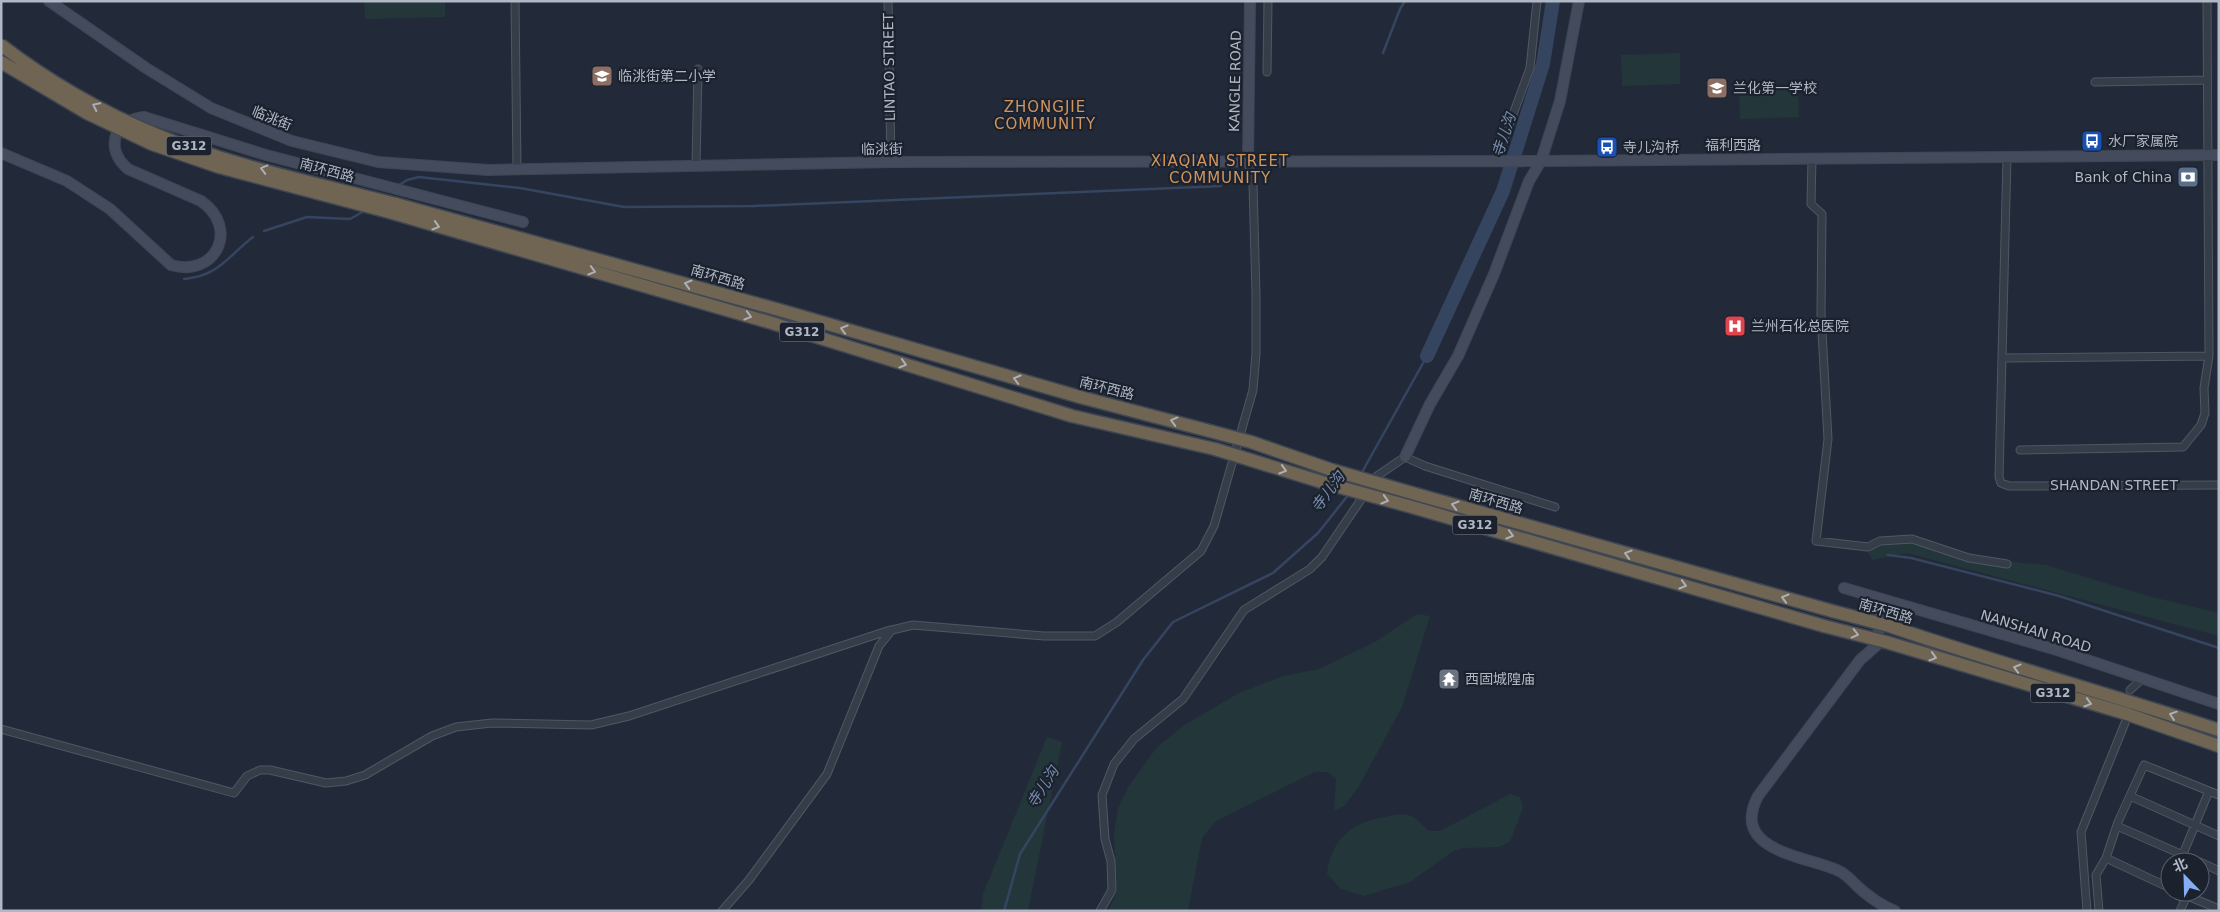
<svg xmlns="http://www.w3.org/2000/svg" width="2220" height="912" font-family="'DejaVu Sans','Noto Sans SC',sans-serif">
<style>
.green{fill:#23363a}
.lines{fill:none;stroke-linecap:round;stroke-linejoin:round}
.stream{stroke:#354560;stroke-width:2.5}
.river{stroke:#354560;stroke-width:14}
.street-casing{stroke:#505764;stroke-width:9}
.secondary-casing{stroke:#3e4652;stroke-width:12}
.highway-casing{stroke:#404754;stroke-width:15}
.street{stroke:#353d49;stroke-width:7}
.secondary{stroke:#434b5c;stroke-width:10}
.highway{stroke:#6f6552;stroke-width:12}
.highway-bridge-casing{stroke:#404754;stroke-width:15;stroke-linecap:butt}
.highway-bridge{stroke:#6f6552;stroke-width:12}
.oneway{stroke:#aaafba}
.labels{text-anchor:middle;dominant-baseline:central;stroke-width:4.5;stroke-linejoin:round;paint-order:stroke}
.shield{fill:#1b222e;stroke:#838a98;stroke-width:1}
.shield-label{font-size:12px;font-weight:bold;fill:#b0b7c5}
.street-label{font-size:14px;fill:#b0b7c5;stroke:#1b222e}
.poi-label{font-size:14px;fill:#b0b7c5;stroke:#1b222e;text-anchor:start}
.neighbourhood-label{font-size:15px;letter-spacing:1px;fill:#d1955f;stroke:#1b222e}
.water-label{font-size:15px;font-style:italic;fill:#788dad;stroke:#1b222e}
</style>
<rect width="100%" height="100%" fill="#222a39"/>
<path class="green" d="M364,1H445V17L365,19Z
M1680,53V84L1622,86L1621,55Z
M1798,87L1799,117L1740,119L1739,88Z
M1894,536L1958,552L2023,563L2046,565L2148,596L2219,613V636L1907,553L1872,560L1868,552L1877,541Z
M1417,614L1430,616L1402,707L1358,788L1344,806L1334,811L1336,778L1327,772H1315L1216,821L1202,838L1188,911H1108L1117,892L1114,834L1118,808L1128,787L1157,747L1186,724L1239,693L1283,676L1319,669L1375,642Z
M1047,737L1062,742L1028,911H981L983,894Z
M1510,794L1520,797L1523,808L1510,842L1499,847L1463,848L1452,852L1410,882L1364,896L1341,889L1327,874C1331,839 1352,822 1385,817C1393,815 1403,813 1411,816C1418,819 1424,827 1429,831H1440Z"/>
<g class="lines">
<path class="stream" d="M1383,53L1400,9L1405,1
M398,186L407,180L419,177L520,188L624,207L754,206L1221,186
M264,231L307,217L350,219L366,210
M184,279C219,276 227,257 253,237
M1361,474L1427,356
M1888,555L1911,558L2059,596L2219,648
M1004,911L1020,854L1143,660L1173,622L1273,573L1318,533L1349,494"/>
<path class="river" d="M1427,356L1503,191L1543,64L1553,1"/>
<g class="street-casing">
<path id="street" d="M515,1L517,169
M888,1L891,162
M1267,72L1268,1
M2095,82L2207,80
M2007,157L1999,477L2001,483L2009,486L2219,485
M1812,158L1811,204L1822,214L1821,314L1828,439L1816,541L1868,547L1880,541L1912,539L1969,558L2007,564
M1496,161L1530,68L1537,1
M696,166L698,69
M2003,358L2209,356
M2020,450L2183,447L2201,425L2205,413L2204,388L2209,356L2207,1
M2130,690L2141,680
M1,729L234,793L247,776L260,770H270L326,783L346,781L365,775L432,736L456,727L492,723L591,725L629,716L890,630
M2130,796L2219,836
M2117,826L2199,862
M2183,854L2209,791
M2106,858L2170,888
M2200,862L2219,871
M2178,892L2219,909
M722,911L749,880L827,774L879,646L892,630L913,625L1044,636H1095L1117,622L1201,551L1214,526L1253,390L1256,353V295L1253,184L1248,161
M1100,911L1112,890L1111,861L1105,839L1102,795L1114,764L1134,739L1183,699L1244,610L1310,569L1322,557L1377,476L1405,457L1425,466L1555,507
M2087,911L2081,832L2125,723
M2099,911L2096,875L2106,858L2118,822L2144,765L2219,795
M2180,911L2188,893"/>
</g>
<g class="secondary-casing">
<path id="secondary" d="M49,1L146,68L211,108L292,141L378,162L488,170L891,162L1541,161L2219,155
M1,153L67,181L110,209L171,265C216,278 240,228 201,201L128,169C104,149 114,120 144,117L266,155L523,222
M1248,161L1250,1
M1405,457L1430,404L1458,356L1494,274L1529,181L1541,161L1560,101L1579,1
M1844,588L2057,650L2219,704
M1886,601L1880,617L1877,645L1860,660L1758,796C1729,852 1808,856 1839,871C1846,874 1852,881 1857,886C1869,897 1880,905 1895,911"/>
</g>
<g class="highway-casing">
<path id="highway" d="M396,204L776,309L1080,397L1221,434
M389,212L772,323L1072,416L1215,449
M1251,442L1332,470
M1241,457L1325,483
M1419,495L1832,611
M1412,507L1824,626
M1889,626C1998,663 2109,694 2219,730
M1886,642L2124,713L2219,746"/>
</g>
<use href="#street" class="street"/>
<use href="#secondary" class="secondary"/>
<use href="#highway" class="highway"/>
<g class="highway-bridge-casing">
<path id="highway-bridge" d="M1,45C46,80 103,113 155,134C231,166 316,183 396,204
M1,62L87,113L152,144L219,167L389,212
M1221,434L1251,442
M1215,449L1241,457
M1332,470L1419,495
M1325,483L1412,507
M1832,611L1889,626
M1824,626L1886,642"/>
</g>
<use href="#highway-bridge" class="highway-bridge"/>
</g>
<defs><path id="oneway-chevron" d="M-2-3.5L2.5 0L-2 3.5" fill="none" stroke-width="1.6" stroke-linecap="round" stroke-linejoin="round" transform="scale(1.25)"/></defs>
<g class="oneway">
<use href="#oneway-chevron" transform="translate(96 106) rotate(-154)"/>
<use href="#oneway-chevron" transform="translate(264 169) rotate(-165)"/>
<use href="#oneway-chevron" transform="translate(436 226) rotate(17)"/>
<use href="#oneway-chevron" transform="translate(592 271) rotate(16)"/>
<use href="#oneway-chevron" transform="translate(688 284) rotate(-164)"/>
<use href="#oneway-chevron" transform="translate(748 316) rotate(16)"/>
<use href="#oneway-chevron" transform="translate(844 329) rotate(-164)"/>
<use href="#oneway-chevron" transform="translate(903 364) rotate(17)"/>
<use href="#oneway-chevron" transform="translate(1017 379) rotate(-164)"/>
<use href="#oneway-chevron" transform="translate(1174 421) rotate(-165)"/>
<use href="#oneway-chevron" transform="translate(1283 470) rotate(17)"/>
<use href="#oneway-chevron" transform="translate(1385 500) rotate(16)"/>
<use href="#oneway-chevron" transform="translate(1455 505) rotate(-164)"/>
<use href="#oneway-chevron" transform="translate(1510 535) rotate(16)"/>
<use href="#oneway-chevron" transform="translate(1628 554) rotate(-164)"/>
<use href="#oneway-chevron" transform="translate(1683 585) rotate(16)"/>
<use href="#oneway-chevron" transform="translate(1785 598) rotate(-164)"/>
<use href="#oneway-chevron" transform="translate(1855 634) rotate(14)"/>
<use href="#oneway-chevron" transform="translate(1933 657) rotate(17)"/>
<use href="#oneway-chevron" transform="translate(2017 668) rotate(-164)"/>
<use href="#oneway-chevron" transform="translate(2088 703) rotate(16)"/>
<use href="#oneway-chevron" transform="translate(2173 715) rotate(-161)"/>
</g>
<defs>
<g id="school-square" transform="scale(1.125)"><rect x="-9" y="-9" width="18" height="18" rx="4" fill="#8d6e63" stroke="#1b222e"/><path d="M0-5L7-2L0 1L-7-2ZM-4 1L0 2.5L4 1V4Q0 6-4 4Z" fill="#fff"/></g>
<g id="bus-square" transform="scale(1.125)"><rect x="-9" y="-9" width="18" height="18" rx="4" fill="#1a4fb4" stroke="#1b222e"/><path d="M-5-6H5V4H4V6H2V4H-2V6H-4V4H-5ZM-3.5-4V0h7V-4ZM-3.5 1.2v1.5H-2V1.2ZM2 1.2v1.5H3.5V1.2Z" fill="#fff"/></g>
<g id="bank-square" transform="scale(1.125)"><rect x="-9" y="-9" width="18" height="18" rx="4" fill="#5c6f8a" stroke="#1b222e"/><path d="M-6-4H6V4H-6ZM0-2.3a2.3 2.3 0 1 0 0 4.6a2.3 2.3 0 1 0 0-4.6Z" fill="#fff"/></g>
<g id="hospital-square" transform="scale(1.125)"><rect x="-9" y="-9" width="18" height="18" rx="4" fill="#e0444e" stroke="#1b222e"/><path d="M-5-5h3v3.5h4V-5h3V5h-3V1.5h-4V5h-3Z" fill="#fff"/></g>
<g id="temple-square" transform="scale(1.125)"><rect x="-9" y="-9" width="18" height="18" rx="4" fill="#6b7280" stroke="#1b222e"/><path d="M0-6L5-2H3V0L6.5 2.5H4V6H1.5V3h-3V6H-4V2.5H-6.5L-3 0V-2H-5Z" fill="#fff"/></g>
</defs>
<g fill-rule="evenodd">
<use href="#school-square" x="602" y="76"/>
<use href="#school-square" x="1717" y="88"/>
<use href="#bus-square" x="2092" y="141"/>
<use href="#bus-square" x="1607" y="147"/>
<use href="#bank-square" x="2188" y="177"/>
<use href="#hospital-square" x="1735" y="326"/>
<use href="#temple-square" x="1449" y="679"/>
</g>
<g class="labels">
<g class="shield">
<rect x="166.5" y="136.5" width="45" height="19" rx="4"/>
<rect x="779.5" y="322.5" width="45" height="19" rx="4"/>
<rect x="1452.5" y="515.5" width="45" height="19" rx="4"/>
<rect x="2030.5" y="683.5" width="45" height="19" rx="4"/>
</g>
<g class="shield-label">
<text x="189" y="146">G312</text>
<text x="802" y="332">G312</text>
<text x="1475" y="525">G312</text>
<text x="2053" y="693">G312</text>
</g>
<g class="street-label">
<text transform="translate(889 67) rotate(-91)">LINTAO STREET</text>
<text transform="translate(1235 81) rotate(-89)">KANGLE ROAD</text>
<text transform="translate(272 118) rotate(22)">临洮街</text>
<text x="1733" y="145">福利西路</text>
<text transform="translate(882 149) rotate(-1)">临洮街</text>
<text transform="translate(327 170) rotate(15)">南环西路</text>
<text transform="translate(718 277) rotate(16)">南环西路</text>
<text transform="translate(1107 388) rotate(14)">南环西路</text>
<text x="2114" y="485">SHANDAN STREET</text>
<text transform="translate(1496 501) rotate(16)">南环西路</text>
<text transform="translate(1886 611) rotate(16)">南环西路</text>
<text transform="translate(2036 631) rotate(17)">NANSHAN ROAD</text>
</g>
<g class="poi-label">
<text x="618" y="76">临洮街第二小学</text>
<text x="1733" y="88">兰化第一学校</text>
<text x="2108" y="141">水厂家属院</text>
<text x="1623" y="147">寺儿沟桥</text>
<text x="2172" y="177" text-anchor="end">Bank of China</text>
<text x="1751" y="326">兰州石化总医院</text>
<text x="1465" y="679">西固城隍庙</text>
</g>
<g class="neighbourhood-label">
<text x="1045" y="107">ZHONGJIE<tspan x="1045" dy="17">COMMUNITY</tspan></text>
<text x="1220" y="161">XIAQIAN STREET<tspan x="1220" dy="17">COMMUNITY</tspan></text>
</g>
<g class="water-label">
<text transform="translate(1504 135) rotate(-72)">寺儿沟</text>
<text transform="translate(1328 492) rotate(-54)">寺儿沟</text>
<text transform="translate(1043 787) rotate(-58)">寺儿沟</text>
</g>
</g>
<rect width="2220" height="912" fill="none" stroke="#b0b7c5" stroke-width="5"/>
<g transform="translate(2185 877) rotate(337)"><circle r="24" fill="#1b222e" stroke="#575e6a"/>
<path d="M0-4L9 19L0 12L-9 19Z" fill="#85acf5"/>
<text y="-8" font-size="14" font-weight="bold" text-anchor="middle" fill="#b0b7c5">北</text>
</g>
</svg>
